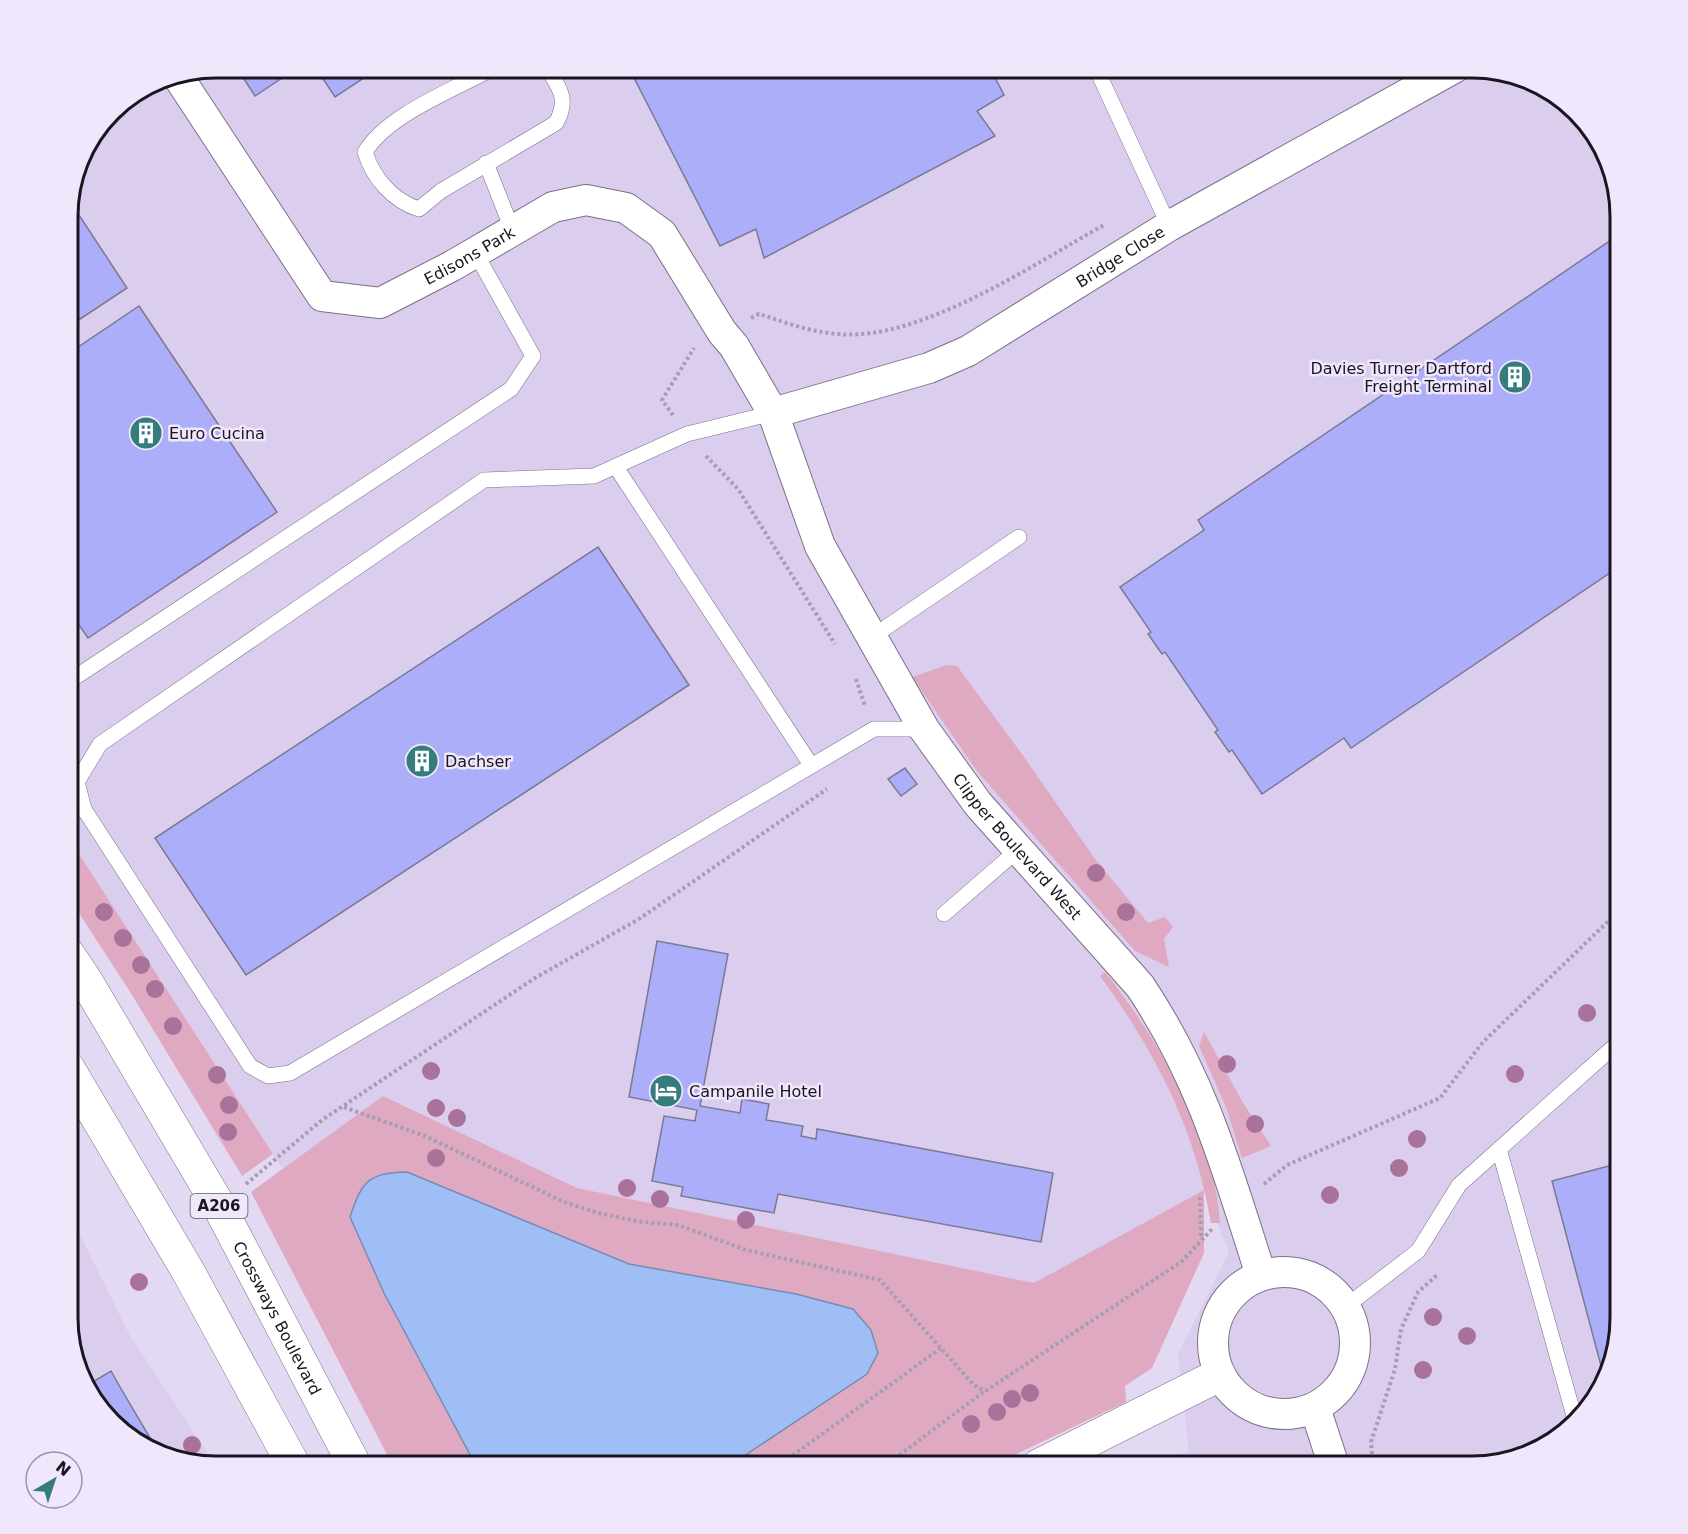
<svg xmlns="http://www.w3.org/2000/svg" width="1688" height="1534" font-family="'DejaVu Sans',sans-serif">
<style>
.built{fill:#dbcded}
.green{fill:#dfaac1}
.water{fill:#9ebef5;stroke:#768cb5;stroke-width:1.5}
.building{fill:#adaef9;stroke:#797a92;stroke-width:1.5}
.lines{fill:none;stroke-linecap:round;stroke-linejoin:round}
.service-casing{stroke:#7a7087;stroke-width:16}
.minor-casing{stroke:#7a7087;stroke-width:32}
.tertiary-casing{stroke:#7a7087;stroke-width:34}
.primary-casing{stroke:#7a7087;stroke-width:34}
.path{stroke:#a69db2;stroke-width:4;stroke-dasharray:3 3;stroke-linecap:butt}
.service{stroke:#fff;stroke-width:15}
.minor{stroke:#fff;stroke-width:30}
.tertiary{stroke:#fff;stroke-width:33}
.primary{stroke:#fff;stroke-width:33}
.tree{fill:#a9729a}
.labels{text-anchor:middle;dominant-baseline:central;stroke-width:5;stroke-linejoin:round;paint-order:stroke}
.shield{fill:#f0e7fc;stroke:#5a5561;stroke-width:1.5}
.shield-label{font-size:15px;font-weight:bold;fill:#1a161f}
.street-label{font-size:16px;fill:#1a161f;stroke:#f0e7fc}
.poi-label{font-size:16px;fill:#1a161f;stroke:#f0e7fc;text-anchor:start}
.rim{fill:none;stroke:#1a161f;stroke-width:3}
</style>
<rect width="100%" height="100%" fill="#e4d9f3"/>
<path class="built" d="M216,68H1473L1529,79L1577,111L1609,159L1620,216V1328L1609,1375L1577,1423L1529,1455L1472,1466H1132L1189,1452L1178,1354L1229,1252L1204,1190L1034,1283L577,1188L383,1096L284,1171L68,837V206L83,150L118,105L159,79Z
M68,1210L129,1334L216,1466L159,1455L111,1423L79,1375L68,1328Z"/>
<path class="green" d="M947,665L957,666L1024,757L1095,859L1148,923L1165,917L1173,927L1164,939L1169,967L1135,951L977,771L912,677Z
M68,837L273,1154L242,1176L132,995L68,896Z
M1105,972C1158,1039 1215,1136 1220,1223H1211C1195,1128 1156,1053 1100,976Z
M1204,1032L1242,1101L1271,1146L1242,1158L1226,1107L1199,1046Z
M383,1096L577,1188L1034,1283L1204,1190V1253L1152,1368L1125,1386L1126,1402L991,1466H393L251,1192Z"/>
<path class="water" d="M407,1172L629,1264L796,1294L853,1309L871,1330L878,1353L867,1374L729,1466H476L384,1293L350,1217C362,1181 368,1173 407,1172Z"/>
<path class="building" d="M237,68H297L255,96Z
M316,68H379L335,97Z
M629,68H990L1004,95L977,111L995,136L764,258L756,229L720,246Z
M69,200L127,288L68,327V206Z
M1620,234V566L1351,748L1344,738L1262,794L1232,750L1229,752L1215,732L1218,730L1165,652L1162,654L1148,634L1151,632L1120,587L1204,530L1198,520Z
M139,306L277,512L88,638L68,609V354Z
M598,547L689,685L246,975L155,838Z
M905,768L917,784L901,796L888,779Z
M657,941L728,954L700,1106L740,1113L742,1099L769,1104L766,1120L803,1126L801,1136L816,1139L817,1129L1053,1173L1041,1242L778,1194L774,1213L681,1196L683,1187L652,1181L664,1116L695,1121L697,1110L629,1097Z
M1620,1163V1328L1609,1375L1605,1381L1552,1181Z
M111,1371L120,1387L160,1455L111,1423L86,1386Z"/>
<g class="lines">
<g class="service-casing">
<path id="service" d="M493,68C454,90 388,114 365,152C373,178 393,201 419,209L441,191L556,123C569,100 560,88 547,68
M1096,68L1169,226
M486,163L512,229
M773,413L687,434L594,476L484,480L100,744L77,782L84,809L250,1066L268,1076L290,1073L874,729H924
M616,467L811,765
M872,637L1019,537
M68,682L511,389L533,356L475,252
M944,914L1019,849
M1499,1149L1576,1423
M1345,1307L1418,1251L1459,1185L1620,1041"/>
</g>
<g class="minor-casing">
<g id="minor">
<path id="s1" d="M177,75L322,296L380,303L452,266L553,207L586,200L626,208L662,234L722,332L734,346L773,413L820,546L924,729L978,804L1140,986C1203,1080 1227,1170 1261,1275"/>
<path id="s2" d="M773,413L929,368L968,351L1169,226L1454,68"/>
<circle cx="1284" cy="1343" r="71"/>
<path d="M1315,1408L1334,1466"/>
</g>
</g>
<g class="tertiary-casing">
<path id="tertiary" d="M1038,1466L1219,1375"/>
</g>
<g class="primary-casing">
<g id="primary">
<path id="s3" d="M68,954L86,981L219,1206L355,1466"/>
<path d="M68,1068L189,1273L294,1466"/>
</g>
</g>
<path class="path" d="M751,318L759,314C784,322 810,332 838,334C919,342 1034,264 1104,225
M673,415L662,400L694,348
M706,456L738,489L835,644
M856,679L865,706
M344,1107L425,1136L564,1202L598,1213L641,1222L678,1225L746,1250L880,1280L972,1383L978,1388L987,1390L1181,1262L1213,1228
M246,1184L322,1120L535,978L639,919L827,789
M1264,1184L1287,1165L1440,1098L1483,1042L1620,910
M1200,1197L1201,1238
M778,1466L941,1348
M885,1466L986,1390
M1373,1466L1371,1442L1395,1369L1401,1329L1418,1292L1437,1275"/>
<use href="#service" class="service"/>
<use href="#minor" class="minor"/>
<use href="#tertiary" class="tertiary"/>
<use href="#primary" class="primary"/>
</g>
<g class="tree">
<circle cx="1096" cy="873" r="9"/>
<circle cx="104" cy="912" r="9"/>
<circle cx="1126" cy="912" r="9"/>
<circle cx="123" cy="938" r="9"/>
<circle cx="141" cy="965" r="9"/>
<circle cx="155" cy="989" r="9"/>
<circle cx="1587" cy="1013" r="9"/>
<circle cx="173" cy="1026" r="9"/>
<circle cx="1227" cy="1064" r="9"/>
<circle cx="431" cy="1071" r="9"/>
<circle cx="1515" cy="1074" r="9"/>
<circle cx="217" cy="1075" r="9"/>
<circle cx="229" cy="1105" r="9"/>
<circle cx="436" cy="1108" r="9"/>
<circle cx="457" cy="1118" r="9"/>
<circle cx="1255" cy="1124" r="9"/>
<circle cx="228" cy="1132" r="9"/>
<circle cx="1417" cy="1139" r="9"/>
<circle cx="436" cy="1158" r="9"/>
<circle cx="1399" cy="1168" r="9"/>
<circle cx="627" cy="1188" r="9"/>
<circle cx="1330" cy="1195" r="9"/>
<circle cx="660" cy="1199" r="9"/>
<circle cx="746" cy="1220" r="9"/>
<circle cx="139" cy="1282" r="9"/>
<circle cx="1433" cy="1317" r="9"/>
<circle cx="1467" cy="1336" r="9"/>
<circle cx="1423" cy="1370" r="9"/>
<circle cx="1030" cy="1393" r="9"/>
<circle cx="1012" cy="1399" r="9"/>
<circle cx="997" cy="1412" r="9"/>
<circle cx="971" cy="1424" r="9"/>
<circle cx="192" cy="1445" r="9"/>
</g>
<defs>
<g id="building-disc" transform="scale(1.725)"><circle r="9.5" fill="#347d7c" stroke="#f0e7fc"/><path d="M-4-6H4V6H1V3H-1V6H-4ZM-2.5-4.3h1.7v1.8h-1.7ZM.8-4.3h1.7v1.8H.8ZM-2.5-1h1.7V.8h-1.7ZM.8-1h1.7V.8H.8Z" fill="#fff"/></g>
<g id="hotel-disc" transform="scale(1.725)"><circle r="9.5" fill="#347d7c" stroke="#f0e7fc"/><path d="M-6-4.5h1.5V1H6V5H4.5V3h-9V5H-6ZM-4 0a1.8 1.8 0 1 1 3.6 0ZM.5 0V-2.5h3Q6-2.5 6 0Z" fill="#fff"/></g>
</defs>
<g fill-rule="evenodd">
<use href="#building-disc" x="1515" y="377"/>
<use href="#building-disc" x="146" y="433"/>
<use href="#building-disc" x="422" y="761"/>
<use href="#hotel-disc" x="666" y="1091"/>
</g>
<g class="labels">
<rect class="shield" x="190.5" y="1194" width="57" height="24" rx="4.5"/>
<g class="shield-label">
<text x="219" y="1206">A206</text>
</g>
<g class="street-label">
<text stroke="none"><textPath href="#s1" startOffset="424">Edisons Park</textPath></text>
<text stroke="none"><textPath href="#s2" startOffset="384">Bridge Close</textPath></text>
<text stroke="none"><textPath href="#s1" startOffset="1352">Clipper Boulevard West</textPath></text>
<text stroke="none"><textPath href="#s3" startOffset="420">Crossways Boulevard</textPath></text>
</g>
<g class="poi-label">
<text x="1492" y="368" text-anchor="end">Davies Turner Dartford<tspan x="1492" dy="18">Freight Terminal</tspan></text>
<text x="169" y="433">Euro Cucina</text>
<text x="445" y="761">Dachser</text>
<text x="689" y="1091">Campanile Hotel</text>
</g>
</g>
<path d="M0 0H1688V1534H0ZM216 78H1472A138 138 0 0 1 1610 216V1318A138 138 0 0 1 1472 1456H216A138 138 0 0 1 78 1318V216A138 138 0 0 1 216 78Z" fill="#f0e7fc" fill-rule="evenodd"/>
<path class="rim" d="M216 78H1472A138 138 0 0 1 1610 216V1318A138 138 0 0 1 1472 1456H216A138 138 0 0 1 78 1318V216A138 138 0 0 1 216 78Z"/>
<g transform="translate(54 1480) rotate(39)"><circle r="28" fill="#f0e7fc" stroke="#9a93a4" stroke-width="1.5"/>
<path d="M0-4.5L10 22L0 15L-10 22Z" fill="#347d7c"/>
<text y="-9" font-size="16" font-weight="bold" text-anchor="middle" fill="#1a161f">N</text>
</g>
</svg>
